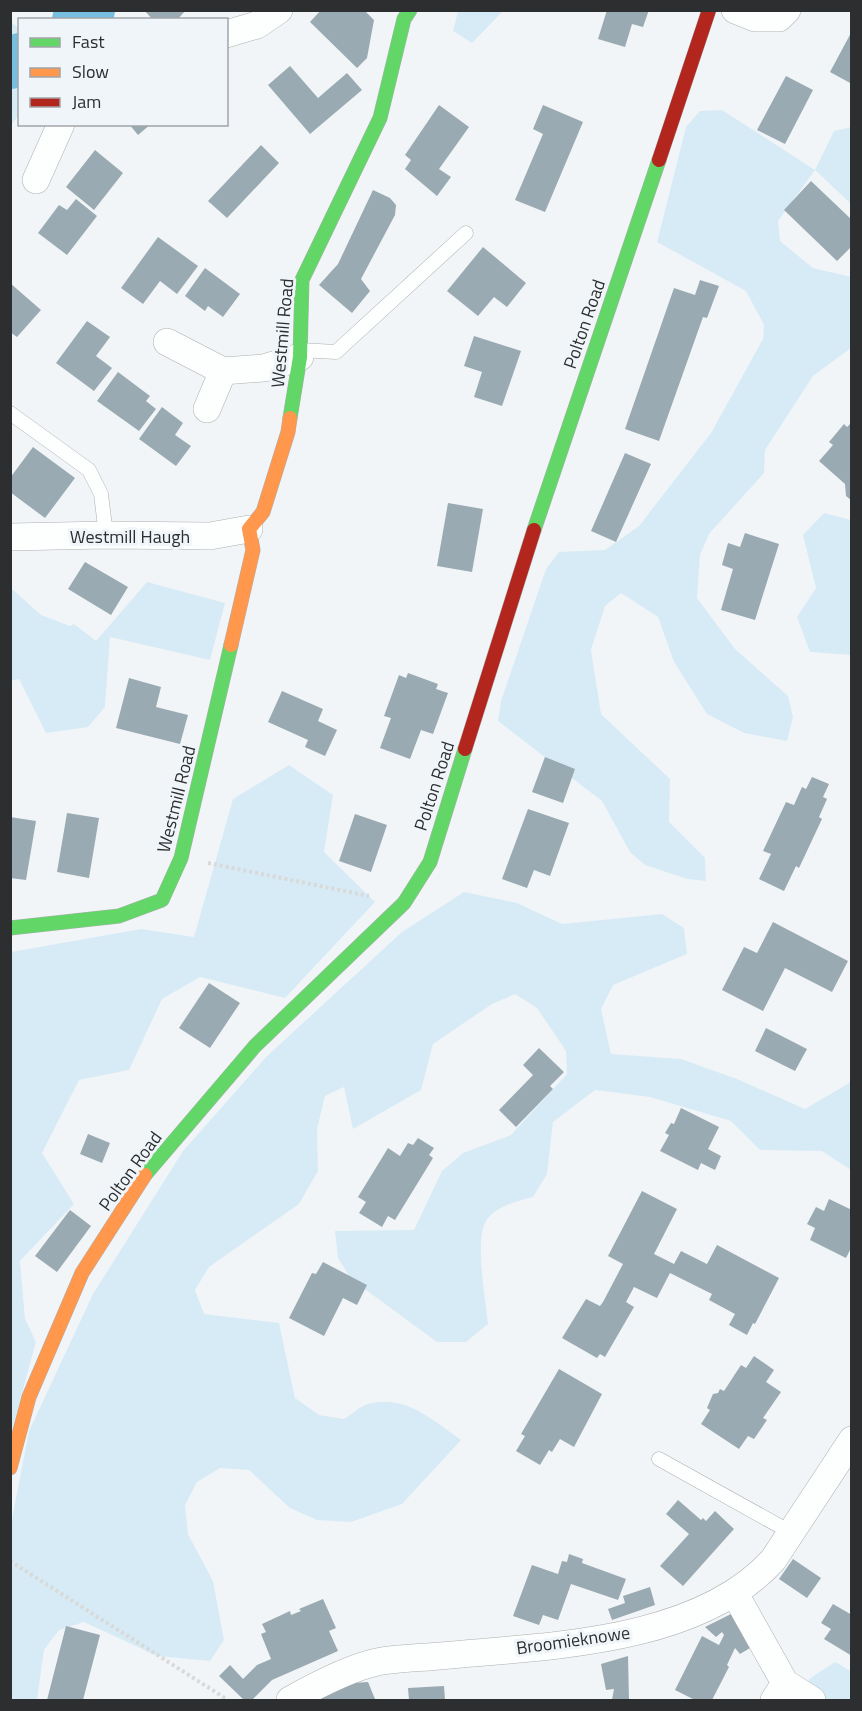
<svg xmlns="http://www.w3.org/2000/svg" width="862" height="1711" font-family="'Titillium Web',sans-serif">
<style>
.green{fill:#d7ebf6}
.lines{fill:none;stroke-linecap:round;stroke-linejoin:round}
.river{stroke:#77bfe0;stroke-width:50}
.building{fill:#99aab2}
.lane-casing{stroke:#adafb1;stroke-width:15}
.street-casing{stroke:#adafb1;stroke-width:28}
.fast-casing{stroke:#adafb1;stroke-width:15}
.slow-casing{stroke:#adafb1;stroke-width:15}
.jam-casing{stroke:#adafb1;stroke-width:15}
.path{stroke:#d8d9d9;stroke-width:4;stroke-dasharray:3 3;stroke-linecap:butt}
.lane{stroke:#fdfefe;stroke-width:14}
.street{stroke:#fdfefe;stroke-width:27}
.fast{stroke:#63d668;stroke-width:14}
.slow{stroke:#ff974d;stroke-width:14}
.jam{stroke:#b3261e;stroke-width:14}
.labels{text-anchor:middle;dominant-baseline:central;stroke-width:6;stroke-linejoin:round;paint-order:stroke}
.street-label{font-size:18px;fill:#2c2e2f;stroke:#f0f5f9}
</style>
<rect width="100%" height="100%" fill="#f2f5f7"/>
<path class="green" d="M458,11V10L503,11L472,43L453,31Z
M10,21L20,29L19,115L11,125Z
M722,110L815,170L834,131L851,127V204L815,170L778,221L780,241L813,268L851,277V348L813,376L765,450L764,473L709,534L700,555L697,598L735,649L788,696L793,717L787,741L744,733L707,714L674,662L658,617L621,593L605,606L591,650L601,714L670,779L669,822L705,858L706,881L687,879L645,865L630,852L602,801L498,721L501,701L546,569L559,552L605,550L639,526L711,433L763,339L764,325L746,291L657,242L686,127L700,111Z
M824,513L851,520V655L810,652L797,617L816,588L803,535Z
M147,582L225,603L210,660L110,637L105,707L88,727L46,733L19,679L11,681L10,587L41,615L70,626L74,624L96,641Z
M289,765L333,795L324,852L375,902L285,998L200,977L162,999L129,1070L79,1080L42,1153L74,1204L20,1261L25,1319L36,1342L11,1433V952L141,929L194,937L233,799Z
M464,892L517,903L562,924L662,914L684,928L687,954L613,985L601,1009L611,1054L681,1059L737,1079L805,1109L851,1082V1170L822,1151L760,1150L731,1121L650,1097L595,1090L553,1122L547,1174L533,1197C517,1201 493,1207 485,1223C475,1243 486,1301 488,1324L466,1342H437L351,1279L338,1258L335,1231L414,1230L442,1171L463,1153L511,1135L567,1074L566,1051L537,1008L515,994L492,1004L433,1044L421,1090L353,1129L344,1087L325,1096L317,1129L318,1171L299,1204L209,1267L195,1290L204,1314L279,1323L295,1398L319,1415L344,1419C351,1415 360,1406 368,1404C405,1394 433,1420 461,1440L402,1504L351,1522L317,1520L290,1508L249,1470L220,1468L197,1482L185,1505L188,1534L213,1581L224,1640L210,1661L157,1656L84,1622L59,1630L44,1650L37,1700H11V1524L29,1431L93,1294L183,1151L267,1056L402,932Z
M835,1662L851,1671V1700H811L809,1679Z"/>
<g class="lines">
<path class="river" d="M77,20L90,10
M10,64L20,58"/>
</g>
<path class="building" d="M144,10H186L177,20H153Z
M321,10H364L374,20L367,58L357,68L310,22Z
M607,10H649L643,27L632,24L625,47L598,39Z
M852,31V84L830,72Z
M290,66L318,98L347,73L362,90L310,134L268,85Z
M786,76L813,90L785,144L757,130Z
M439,105L469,127L439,169L451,177L437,196L405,169L411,160L405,155Z
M543,105L583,122L545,212L515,200L543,134L533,129Z
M129,124H151L138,135Z
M261,145L279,163L227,218L208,201Z
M95,150L123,173L94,210L66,187Z
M811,181L852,220V246L837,261L784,210Z
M373,190L390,198L396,205L395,215L361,279L370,291L352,313L319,285L338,264Z
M76,199L97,216L67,255L38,233L59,205L67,210Z
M158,237L198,266L177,294L160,281L143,304L121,288Z
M483,247L526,283L507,307L494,297L478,316L447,291Z
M205,268L240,294L223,317L208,306L205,311L185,296Z
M700,280L719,286L707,318L703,317L659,441L625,429L674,288L695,295Z
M10,283L41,310L17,337L10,332Z
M87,321L110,337L96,356L112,368L94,391L56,363Z
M474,336L521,351L502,406L474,397L482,372L464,366Z
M118,372L150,396L146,401L156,409L139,431L97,401Z
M162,407L183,423L175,435L191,446L176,466L139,439Z
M852,422V501L846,496L845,484L819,461L833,445L829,442L844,424L847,427Z
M33,447L75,478L45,518L10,492V478Z
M625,453L651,464L616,542L591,531Z
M448,503L483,509L472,572L437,566Z
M745,533L779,544L755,620L721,610L733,569L722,565L728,543L740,547Z
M85,562L128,587L111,615L68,589Z
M408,673L438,684L436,689L448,693L433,734L421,730L410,759L380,748L391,718L384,716L399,675L406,678Z
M129,678L161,687L156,707L188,715L180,744L116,728Z
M282,691L323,709L318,721L337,730L325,756L305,747L308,740L268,722Z
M545,757L575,769L563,803L532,792Z
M812,777L829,784L823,797L827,799L819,817L822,819L799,868L796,866L784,891L759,879L771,854L763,851L786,802L794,805L802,787L806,789Z
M528,809L569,823L550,876L534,870L527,888L502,879Z
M67,813L99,818L89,878L57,872Z
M355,814L387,825L371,872L339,861Z
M10,817L36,821L26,880L10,878Z
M773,922L848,961L832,992L785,968L763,1011L722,990L744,947L757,953Z
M209,983L240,1003L210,1048L179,1028Z
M766,1028L807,1049L795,1071L755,1051Z
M539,1048L564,1072L550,1086L553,1089L516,1127L499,1110L533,1075L523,1065Z
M681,1108L719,1127L708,1149L721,1156L715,1170L701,1163L698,1170L660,1151L669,1135L665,1133L671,1123L674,1124Z
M88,1134L110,1143L102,1163L80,1154Z
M418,1138L434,1148L429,1155L433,1158L395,1220L388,1216L382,1227L359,1213L366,1202L358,1197L388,1148L400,1156L408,1143L413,1145Z
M642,1191L677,1209L654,1254L674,1264L681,1251L707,1264L717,1245L779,1278L755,1324L753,1323L747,1335L729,1325L735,1314L709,1300L712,1294L670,1273L657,1298L634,1287L626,1302L634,1307L605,1357L600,1354L597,1358L562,1338L586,1299L600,1306L603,1302L623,1264L608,1256Z
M829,1199L852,1210V1246L846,1258L810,1240L815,1228L807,1224L816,1207L824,1211Z
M70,1210L91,1226L57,1272L35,1256Z
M323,1262L367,1285L357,1305L343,1298L324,1336L289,1318L312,1273L316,1274Z
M754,1356L774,1370L766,1382L781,1392L763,1418L767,1420L754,1439L748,1436L739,1449L701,1424L710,1410L707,1408L713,1394L718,1393L720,1389L724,1391L741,1365L746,1368Z
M559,1369L602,1394L574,1447L560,1439L552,1452L549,1450L540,1465L516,1451L525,1436L521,1434Z
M678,1500L701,1520L703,1518L706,1521L715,1511L734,1529L683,1586L660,1566L689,1534L666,1514Z
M569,1554L583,1559L582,1563L626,1579L618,1600L571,1584L558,1620L543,1615L539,1625L513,1616L532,1565L558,1574L562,1561L567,1562Z
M793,1559L821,1578L807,1598L779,1579Z
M650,1587L655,1605L612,1620L608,1609L625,1603L623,1596Z
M323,1599L336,1628L329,1631L338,1651L272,1680L252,1700H244L219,1676L230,1665L243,1679L257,1665L271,1659L261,1634L266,1632L262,1624L290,1611L291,1615L301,1611L299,1609Z
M833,1604L852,1615V1656L824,1639L831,1629L821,1623Z
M737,1611L755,1645L740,1654L735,1648L727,1665L729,1667L712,1700H695L675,1690L702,1636L719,1645L724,1635L722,1632L716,1637L705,1627Z
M66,1626L100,1635L83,1700H47Z
M628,1656L629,1700H612L614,1689L606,1690L601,1664Z
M368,1682L375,1699L372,1700H313L353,1683Z
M444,1686L445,1700H409L408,1688Z"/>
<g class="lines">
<g class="lane-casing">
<path id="lane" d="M300,350L336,352L466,233
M10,413L89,470L101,494L106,535
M659,1459L792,1533"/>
</g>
<g class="street-casing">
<path id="street" d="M735,10L755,18H779L787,10
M226,34L257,25L279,10
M36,180L61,124
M167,342L223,371L264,368L300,357
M207,409L223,371
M10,537L106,535L210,536L249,529
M735,1594L785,1683L774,1700
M785,1683L812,1700
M290,1700C315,1686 349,1668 377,1662C397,1658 420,1658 440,1656C545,1646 697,1644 773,1560L852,1440"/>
</g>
<g class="fast-casing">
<path id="fast" d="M290,418L300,357L302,280L380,118L404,19L410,10
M534,530L659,160
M10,928L119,916L162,900L181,858L231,645
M145,1175L255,1046L404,903L430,862L465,749"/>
</g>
<g class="slow-casing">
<path id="slow" d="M231,645L253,550L249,529L263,512L288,432L290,418
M10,1468L29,1397L82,1273L145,1175"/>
</g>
<g class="jam-casing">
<path id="jam" d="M659,160L709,10
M465,749L534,530"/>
</g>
<path class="path" d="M208,863L369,896
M10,1561L228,1700"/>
<use href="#lane" class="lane"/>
<use href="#street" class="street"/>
<use href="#fast" class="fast"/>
<use href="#slow" class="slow"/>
<use href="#jam" class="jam"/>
</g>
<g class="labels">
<g class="street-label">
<text transform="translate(584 324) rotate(-71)">Polton Road</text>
<text transform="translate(282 333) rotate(-85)">Westmill Road</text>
<text x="130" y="536">Westmill Haugh</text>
<text transform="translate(434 786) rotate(-72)">Polton Road</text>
<text transform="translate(176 799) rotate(-76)">Westmill Road</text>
<text transform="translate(130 1171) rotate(-54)">Polton Road</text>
<text transform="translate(573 1640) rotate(-8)">Broomieknowe</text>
</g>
</g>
<rect width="862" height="1711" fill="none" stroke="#2c2e2f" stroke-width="24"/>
<rect x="18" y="18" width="210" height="108" fill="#f0f5f9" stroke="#a2a5a8" stroke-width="1.5"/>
<rect x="30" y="38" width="30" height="9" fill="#63d668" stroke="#a2a5a8" stroke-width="1.5"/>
<text x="72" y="48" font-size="18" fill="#2c2e2f">Fast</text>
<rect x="30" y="68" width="30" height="9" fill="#ff974d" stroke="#a2a5a8" stroke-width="1.5"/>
<text x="72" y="78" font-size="18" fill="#2c2e2f">Slow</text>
<rect x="30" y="98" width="30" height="9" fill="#b3261e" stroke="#a2a5a8" stroke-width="1.5"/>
<text x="72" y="108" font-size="18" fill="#2c2e2f">Jam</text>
</svg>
